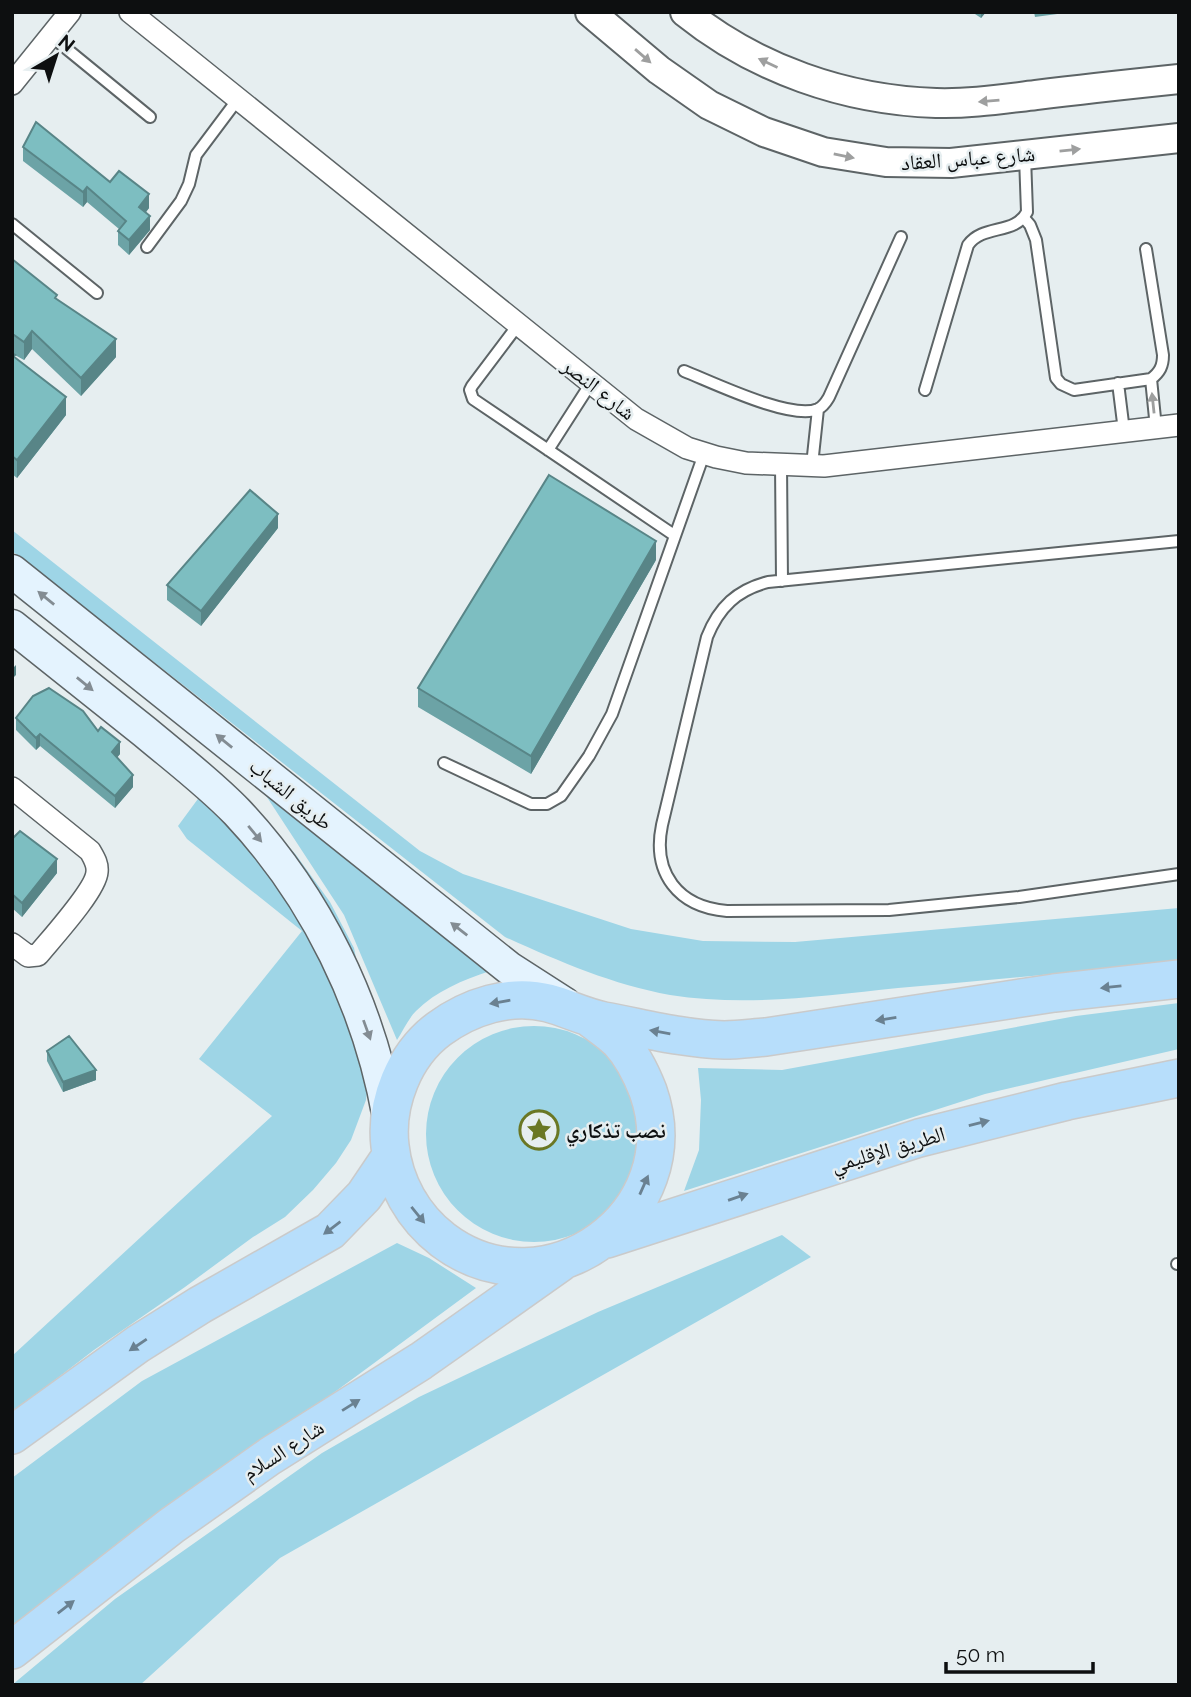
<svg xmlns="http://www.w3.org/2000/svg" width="1191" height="1697" font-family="Raleway,'Noto Naskh Arabic',sans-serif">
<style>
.green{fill:#9ed5e6}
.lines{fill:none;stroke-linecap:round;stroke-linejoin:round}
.service-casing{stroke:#5d6466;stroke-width:14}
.minor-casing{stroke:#5d6466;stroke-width:24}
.tertiary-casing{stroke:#5d6466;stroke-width:32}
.secondary-casing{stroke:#5d6466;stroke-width:35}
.trunk-casing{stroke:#cacaca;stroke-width:40}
.service{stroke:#fff;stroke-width:10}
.minor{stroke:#fff;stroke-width:21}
.tertiary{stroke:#fff;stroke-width:28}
.secondary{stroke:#e4f3fe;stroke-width:32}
.trunk{stroke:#b7defb;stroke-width:37}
.wall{fill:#6ca3a6}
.shaded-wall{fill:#588587}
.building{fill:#7dbec1;stroke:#588587;stroke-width:2}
.oneway{fill:#9e9f9f}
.oneway2{fill:#838c93}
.oneway3{fill:#6a8191}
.labels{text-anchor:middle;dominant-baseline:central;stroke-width:5;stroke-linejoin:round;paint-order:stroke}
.street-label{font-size:21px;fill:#0d0f10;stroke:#e6eef0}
.poi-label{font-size:21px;font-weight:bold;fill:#0d0f10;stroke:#e6eef0;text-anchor:start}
</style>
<rect width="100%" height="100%" fill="#e6eef0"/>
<path class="green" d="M12,530L420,851L463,874L631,929L703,941L795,942L1179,908V962C1085,971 992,980 898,988C822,996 746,1007 670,995C613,985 558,961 505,937L12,551Z
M220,775L263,816L296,855L330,902L354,948L373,1043L366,1100L351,1140L336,1163L313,1190L285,1217L253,1237L185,1287L94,1350L12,1413V1356L272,1116L199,1059L302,931L187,839L178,826L203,792Z
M261,788L490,971C463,980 436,991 416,1011C408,1019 403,1031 397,1040L344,915Z
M1179,1003V1049L985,1094L684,1191L699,1150L701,1100L698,1068L782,1070L1076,1016Z
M426 1134a108 108 0 1 1 216 0a108 108 0 1 1-216 0Z
M782,1235L811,1257L280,1558L140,1685H12L115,1599L322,1453L419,1397L598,1312Z
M397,1243L429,1258L476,1288L44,1606L12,1633V1478L142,1381Z"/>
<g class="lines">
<g class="service-casing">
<path id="service" d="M51,36L150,117
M1024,218L1030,225L1036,240L1056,378L1061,384L1074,390L1151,379C1160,372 1163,366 1163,355L1146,249
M12,224L97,293
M147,247L181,201L189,184L196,155L238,99
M518,325L472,386L470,390L473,399L674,535
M684,371C712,382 792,421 818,409C824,406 826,402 829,397L901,237
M1151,379L1156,428
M1118,383L1124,431
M925,390L968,245C983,224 1015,235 1027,212L1025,157
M548,450L591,383
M781,464L782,581
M812,465L818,409
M1179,541L768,582C737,590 719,607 707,637L662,825C652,873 678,907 727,911L889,910L1019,897L1179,874
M444,763L531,804H547L561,796L589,756L612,714L704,454
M1177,1264H1179"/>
</g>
<g class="minor-casing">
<path id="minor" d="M130,12L636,419L687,448L716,457L746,463L824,466L1179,425
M12,84L70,12
M12,788L90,851C94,858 98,864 97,872C96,890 51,939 38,955L28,956L12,944"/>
</g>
<g class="tertiary-casing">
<path id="tertiary" d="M590,12L659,70L709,105L764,132L823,152L886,162L951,163L1179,138
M685,12C756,69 845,100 936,103C970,104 1002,99 1036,95C1084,89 1131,84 1179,79"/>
</g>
<g class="secondary-casing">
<path id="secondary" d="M12,571L509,968L565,1004
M12,626C56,661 101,697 145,732C176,758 209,783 237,812C316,896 369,1005 389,1118"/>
</g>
<g class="trunk-casing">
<path id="trunk" d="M590,1018C599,1025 610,1032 619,1041C632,1055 641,1073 648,1091C691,1213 547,1318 443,1240C413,1217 394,1183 390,1146C385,1103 404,1055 439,1029C469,1007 510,993 548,1003C567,1008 584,1017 604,1021C643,1028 683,1039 724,1040C738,1040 752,1038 766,1037L1054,993L1179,979
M607,1239L919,1138L1067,1101L1179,1078
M12,1435L138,1344L200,1305L330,1231L364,1196L391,1156
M12,1650L171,1526L270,1456L421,1361L560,1263"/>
</g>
<use href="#service" class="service"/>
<use href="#minor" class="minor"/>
<use href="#tertiary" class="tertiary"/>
<use href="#secondary" class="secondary"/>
<use href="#trunk" class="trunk"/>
</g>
<path class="wall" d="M972,12H986L981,18Z
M1034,12H1072L1035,17Z
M23,147L110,182L149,208L146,212L150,230L129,255L118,245V231L119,229L87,202L83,207L23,161Z
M12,259L57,300L116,357L81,396L32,349L24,360L13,354L15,357L66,415L17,478L12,474Z
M278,528L201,626L167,600V585Z
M656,560L531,774L418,707V688Z
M16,718L98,731L120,754L117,757L133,787L115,808L40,746L36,750L16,730Z
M12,839L57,873L22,917L12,908Z
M47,1051L96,1080L63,1092L47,1061Z"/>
<path class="shaded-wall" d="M981,12H986L981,18Z
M87,187V202L83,207V192Z
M149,194V208L139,221V207Z
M150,216V230L129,255V240Z
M32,331V349L24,360V342Z
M12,335H14V353L12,354Z
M116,339V357L81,396V378Z
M66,397V415L17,478V460Z
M278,514V528L201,626V611Z
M656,541V560L531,774V756Z
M16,665V675L12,679V669Z
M40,734V746L36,750V738Z
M120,742V754L112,764V752Z
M133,775V787L115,808V796Z
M57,859V873L22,917V903Z
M96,1070V1080L63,1092V1082Z"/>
<path class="building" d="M36,122L110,182L119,171L149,194L139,207L150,216L129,240L118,231L126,221L87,187L83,192L23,147Z
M12,259L57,295L55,298L116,339L81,378L32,331L24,342L14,335H12Z
M12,353L15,355L13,356L66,397L17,460L12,456Z
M549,475L656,541L531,756L418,688Z
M250,490L278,514L201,611L167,585Z
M49,688L83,711L98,731L101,727L120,742L112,752L133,775L115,796L40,734L36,738L16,718L33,696Z
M20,831L57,859L22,903L12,894V839Z
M69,1036L96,1070L63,1082L47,1051Z"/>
<defs><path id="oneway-solid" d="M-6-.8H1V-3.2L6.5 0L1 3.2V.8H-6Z" transform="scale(1.75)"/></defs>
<g class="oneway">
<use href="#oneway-solid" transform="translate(643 56) rotate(41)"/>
<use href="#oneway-solid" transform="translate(768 63) rotate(-155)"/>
<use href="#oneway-solid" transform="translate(989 101) rotate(175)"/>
<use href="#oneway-solid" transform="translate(1070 150) rotate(-6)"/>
<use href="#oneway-solid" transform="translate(844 156) rotate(12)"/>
<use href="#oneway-solid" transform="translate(1153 403) rotate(-96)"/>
</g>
<g class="oneway2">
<use href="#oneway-solid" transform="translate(46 598) rotate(-141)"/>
<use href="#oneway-solid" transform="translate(85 684) rotate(39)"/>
<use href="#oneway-solid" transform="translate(224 741) rotate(-141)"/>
<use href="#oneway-solid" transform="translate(255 834) rotate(50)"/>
<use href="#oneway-solid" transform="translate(459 929) rotate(-142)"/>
<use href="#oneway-solid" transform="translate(367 1030) rotate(70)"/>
</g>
<g class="oneway3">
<use href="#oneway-solid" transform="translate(1111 987) rotate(174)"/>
<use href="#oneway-solid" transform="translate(500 1002) rotate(170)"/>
<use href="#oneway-solid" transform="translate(886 1019) rotate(171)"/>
<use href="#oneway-solid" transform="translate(660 1032) rotate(-170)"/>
<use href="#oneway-solid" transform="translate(979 1123) rotate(-14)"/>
<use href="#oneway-solid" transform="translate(644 1185) rotate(-66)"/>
<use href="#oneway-solid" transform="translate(738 1197) rotate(-19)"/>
<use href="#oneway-solid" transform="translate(418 1215) rotate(51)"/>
<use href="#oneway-solid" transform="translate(332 1228) rotate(143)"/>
<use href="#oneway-solid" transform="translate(138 1345) rotate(146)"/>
<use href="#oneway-solid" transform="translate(351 1405) rotate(-32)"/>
<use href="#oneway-solid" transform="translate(66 1607) rotate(-38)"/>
</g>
<defs>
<g id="sight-ring" transform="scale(2.0125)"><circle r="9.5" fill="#e6eef0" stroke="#6a7724" stroke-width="1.5"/><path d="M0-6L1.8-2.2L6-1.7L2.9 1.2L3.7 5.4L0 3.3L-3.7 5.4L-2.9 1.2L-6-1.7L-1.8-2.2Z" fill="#6a7724"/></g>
</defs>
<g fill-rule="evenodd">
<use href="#sight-ring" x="539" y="1130"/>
</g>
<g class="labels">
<g class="street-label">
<text transform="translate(968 158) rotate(-4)">شارع عباس العقاد</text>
<text transform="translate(599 389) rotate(38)">شارع النصر</text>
<text transform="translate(291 794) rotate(39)">طريق الشباب</text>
<text transform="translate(888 1149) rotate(-16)">الطريق الإقليمي</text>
<text transform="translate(283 1450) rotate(-33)">شارع السلام</text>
</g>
<g class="poi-label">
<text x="566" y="1130">نصب تذكاري</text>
</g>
</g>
<rect width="1191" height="1697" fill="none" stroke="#0d0f10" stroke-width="28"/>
<g transform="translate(56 56) rotate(39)" stroke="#e6eef0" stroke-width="5" paint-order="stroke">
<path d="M0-5L12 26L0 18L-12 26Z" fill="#0d0f10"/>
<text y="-10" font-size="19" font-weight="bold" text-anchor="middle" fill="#0d0f10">N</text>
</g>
<path d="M946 1662v10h147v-10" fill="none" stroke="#0d0f10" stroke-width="3.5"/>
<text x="956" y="1662" font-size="21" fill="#0d0f10" stroke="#e6eef0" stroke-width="5" paint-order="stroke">50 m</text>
</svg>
